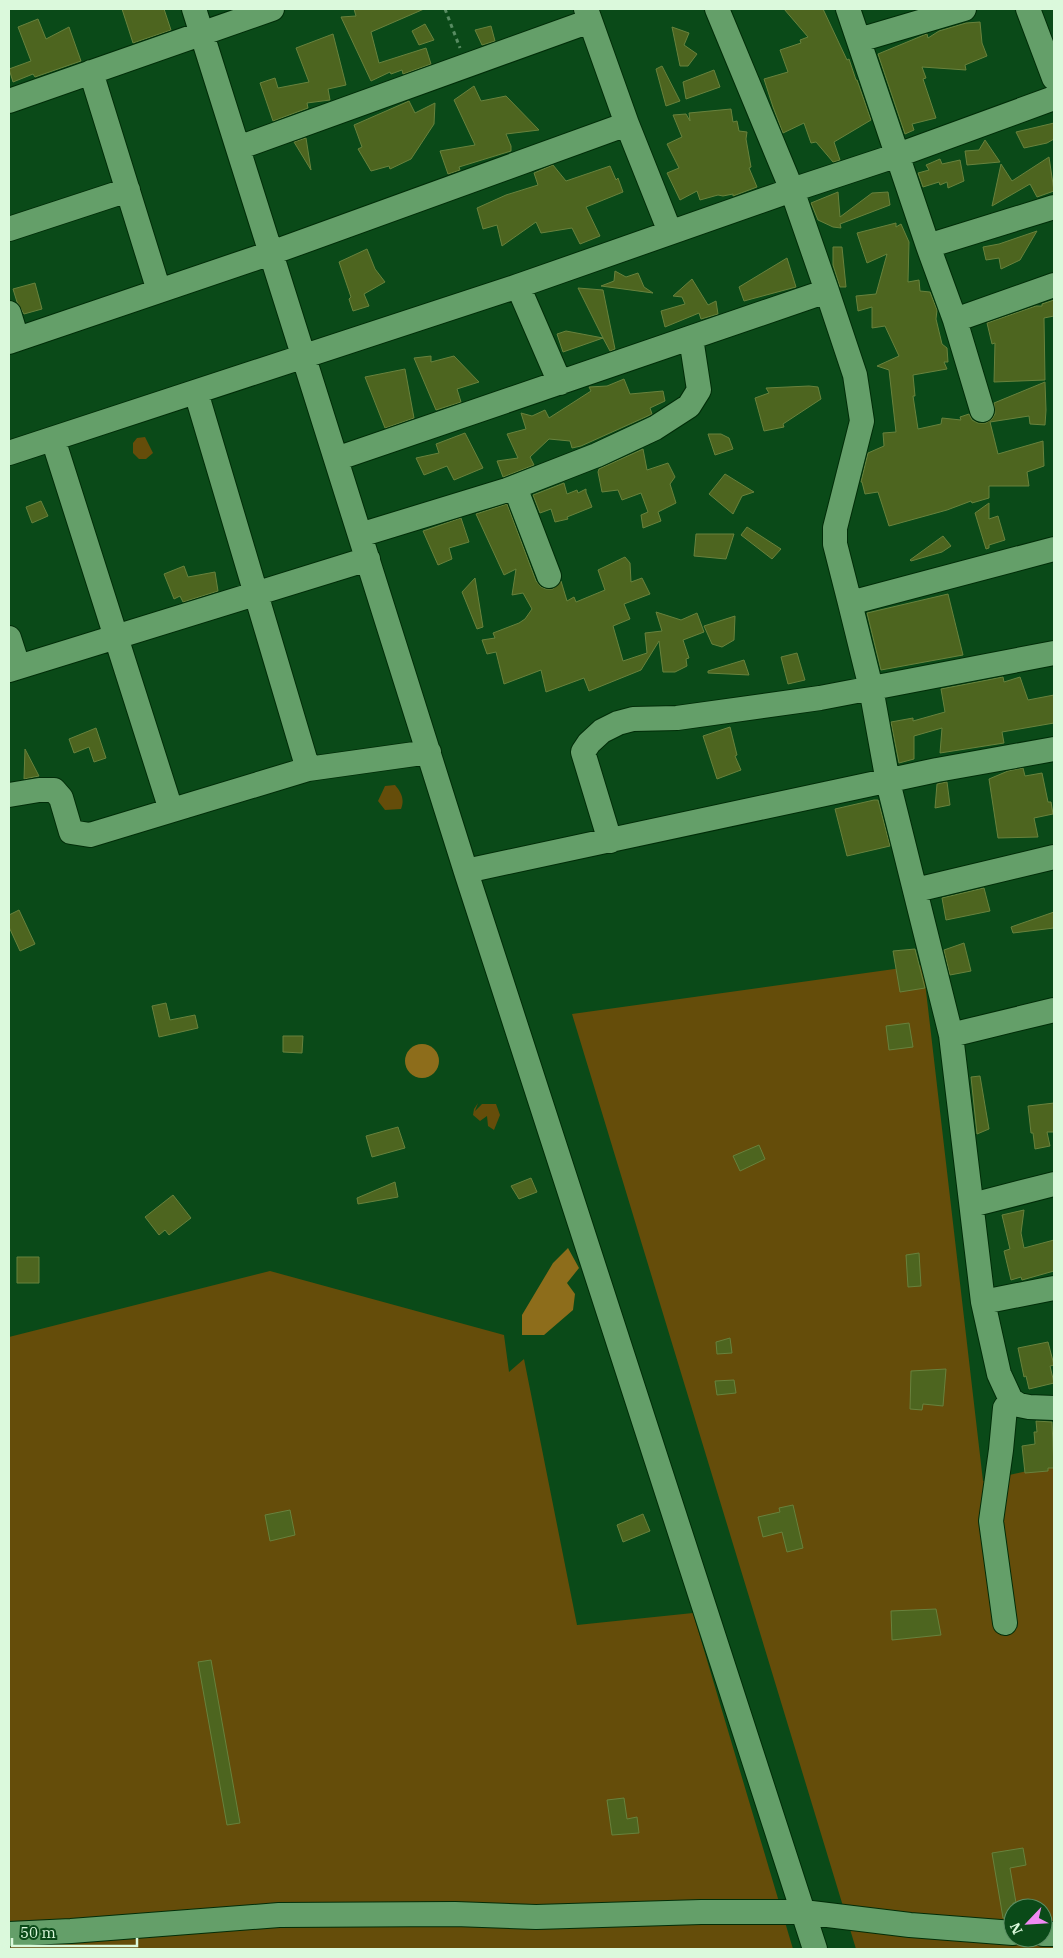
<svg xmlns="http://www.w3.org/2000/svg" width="1063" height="1958" font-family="'IBM Plex Serif',serif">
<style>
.green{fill:#654d0a;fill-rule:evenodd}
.forest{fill:#8d6d1b}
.building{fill:#4d651f;stroke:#68823d}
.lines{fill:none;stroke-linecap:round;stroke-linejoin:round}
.minor-casing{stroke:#002d08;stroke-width:26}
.path{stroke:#588c62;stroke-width:3;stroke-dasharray:4 4;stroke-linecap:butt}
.minor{stroke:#649f69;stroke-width:24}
</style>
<rect width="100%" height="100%" fill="#0a4a18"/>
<path class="green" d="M145,437L153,453L146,459H139L133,453V443L137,438Z
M395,785C401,792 405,799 401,809L385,810L378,801L385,786Z
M923,965L983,1481L1054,1465V1949H856L572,1014ZM1013,1908H1043V1938H1013Z
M478,1103L475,1111L482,1104H496L500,1115L494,1130L488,1126L487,1116L480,1121L473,1115L474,1109Z
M270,1271L504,1335L509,1372L524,1359L577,1625L693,1613L793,1949H9V1337Z"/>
<path class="forest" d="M405 1061a17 17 0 1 1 34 0a17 17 0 1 1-34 0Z
M568,1248L579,1268L567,1283L575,1294L573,1310L544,1335H522V1315L553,1263Z"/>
<path class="building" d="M122,9H164L171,30L133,43Z
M354,9H424L371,32L379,63L426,48L431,64L403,74L402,70L391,74L390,72L371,81L341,17L356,16Z
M784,9H823L847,60L849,59L856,80H857L871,120L834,142L840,160L833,162L816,142L811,143L804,123L783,133L773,107L764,79L788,72L780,50L801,43L800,40L808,37Z
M38,19L46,39L69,27L81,61L35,77L33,74L13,82L9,69L31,61L18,27Z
M980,22L982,43L987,56L965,65L966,70L922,67L926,78L923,79L936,118L912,124L914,130L905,134L878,54L924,35L927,34L928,38L939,31L966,23Z
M425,24L434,40L419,45L412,31Z
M491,26L495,41L482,45L475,30Z
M672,27L689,33L684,45L697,54L688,66H680Z
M333,34L346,85L328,89L330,100L307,103L308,108L273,121L260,83L275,78L278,88L309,82L296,48Z
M662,66L680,101L666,106L656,69Z
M714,70L720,87L686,99L683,82Z
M474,86L481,101L506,96L539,130L506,134L511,146V151L459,167L460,170L448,174L440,151L475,145L454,100Z
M409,101L415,113L435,103L434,124L411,159L390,169L389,166L371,171L358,149L362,147L354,125Z
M731,109L733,122L737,121L739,131L747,132L746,139L751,167L749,168L757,187L733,196V194L723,196L718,195L700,200L697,191L680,200L667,173L679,168L667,144L682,137L673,115L686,114L690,121L689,113Z
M1054,123V139L1047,143L1024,148L1016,132Z
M306,138L311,170L294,142Z
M985,140L1000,162L967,165L965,151L979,150Z
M1049,157L1054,191L1037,197L1030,184L992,206L1001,164L1012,181Z
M940,159L942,164L960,160L964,181L948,188L947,182L940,185L939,182L923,187L918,173L929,170L926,165Z
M553,165L566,181L610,166L616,180L618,178L623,192L586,207L600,236L580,244L572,228L541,233L536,222L502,246L497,225L483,229L477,208L506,195L538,185L534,173Z
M838,192L840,217L872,193L888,192L890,205L840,224L841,228L833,227L818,220L811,203Z
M896,223V227L901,224L909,242L908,282L919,280L920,291L930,292L937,310L936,319L942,344L947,348L948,362H944L947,369L913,375L915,396H913L918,429L941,424L942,418L961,420L960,417L969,414L972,420L978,423H986L992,419L995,414L994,403L1045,382L1046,410L1045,425L1030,424L1029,416L990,422L998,454L1043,441L1044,466L1027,472L1029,486H989V498L972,503L971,501L947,510L889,526L878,492L865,494L862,482H861L868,453L884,446L883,433L896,432L889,370L877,366L899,356L885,326L872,328V307L858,311L856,296L876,294L887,254L867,263L857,233Z
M1037,231L1020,260L1001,269L999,258L986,260L983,247L999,244Z
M833,247H842L846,287H840L833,265Z
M367,249L375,269L385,282L364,294L369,306L353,311L349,299L351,297L339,262Z
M787,258L796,287L744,301L739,287Z
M615,271L626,277L638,273L644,287L653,293L601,286L614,281Z
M692,279L708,305L716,301L718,314L701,319L699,313L665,327L661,311L685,304L682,297L673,296Z
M35,283L42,309L24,314L17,302L13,289Z
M578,288L603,290L615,349L610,351L603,338L563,352L557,334L566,331L603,338Z
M1054,300V316L1044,318L1045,380L994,382L995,343L992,344L987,323L1036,306H1042V304Z
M431,356V362L454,356L479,382L457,389L461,402L436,410L414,358Z
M405,369L414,418L385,428L365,377Z
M624,379L630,394L663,391L665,401L650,408L652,414L650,415L581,446L572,448L570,441L549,439L530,457L534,465L503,477L497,461L518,458L507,434L526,429L521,413L532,416L545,410L549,418L591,391L589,387L607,386Z
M809,386L818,387L821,399L783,424L784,427L764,431L755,398L769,393L766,388Z
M465,433L483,468L454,480L447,466L424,475L416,458L439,453L436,444Z
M708,434H721L729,438L733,449L715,455Z
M643,449L647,470L668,463L675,477L670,484L676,503L658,512L661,521L643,528L641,515L648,512L641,493L622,500L618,490L602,492L598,472L599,469Z
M725,474L754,492L742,496L733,514L709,494Z
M564,483L567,494L577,490L578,493L586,489V492L592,507L567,517L568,519L555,522L551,509L540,513L533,495Z
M41,501L48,516L32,523L26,507Z
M989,503V519L998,516L1005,540L989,545V548L986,549L975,513Z
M507,504L536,581L541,587L546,589H553L561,581L567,601L574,597L576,602L605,590L598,570L625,557L630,563L631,582L642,578L650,594L624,604L630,619L613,626L623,661L647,653L645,633L662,631L656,612L681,620L697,613L704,632L683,640L689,658L686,659L687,666L675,672H663L659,641L641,670L589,691L584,678L546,692L541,670L504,684L496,652L487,654L482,640L495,638L493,633L519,623L525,619L532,609L523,593L512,595L516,569L504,575L476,514Z
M461,518L469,542L449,548L452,559L438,565L423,531Z
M747,527L781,549L772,559L741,535Z
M696,534H734L726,559L694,556Z
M943,536L951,546L942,552L911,561L910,560Z
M184,566L188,577L215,572L218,591L183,602L180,596L174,599L164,574Z
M475,578L483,627L477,629L462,592Z
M948,594L963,655L881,670L867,613Z
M735,616L734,640L722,647L712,644L704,626Z
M797,653L805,680L788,684L781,657Z
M744,660L749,675L708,673V671Z
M1003,677L1004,682L1020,677L1028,700L1054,695V723L1002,732L1004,743L940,753L942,728L914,736V759L899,763L891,722L913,718V721L945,712L941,689Z
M730,727L737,755L735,756L741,770L717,779L703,736Z
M96,728L106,758L94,762L89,747L74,753L69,739Z
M25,749L39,776L24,779Z
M1023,768L1025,776L1042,773L1048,802H1051L1053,814L1034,818L1038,837L998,838L989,779L1008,771Z
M947,782L950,805L935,808L937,784Z
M874,800H878L890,846L847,856L835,809Z
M984,888L990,911L946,920L942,898Z
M19,910L35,944L20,951L9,927V915Z
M1054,912V928L1013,933L1011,927Z
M964,943L971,971L950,975L944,950Z
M915,949L925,988L900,992L893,951Z
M166,1003L170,1020L195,1015L198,1028L159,1037L152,1006Z
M909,1023L913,1047L889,1050L886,1026Z
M283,1036H303L302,1053L283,1052Z
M980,1076L989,1129L977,1134L971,1077Z
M1054,1103V1132H1047L1050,1146L1035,1149L1033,1133H1031L1028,1106Z
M398,1127L405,1148L372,1157L366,1136Z
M759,1145L765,1159L740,1171L733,1156Z
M531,1178L537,1192L519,1199L511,1186Z
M395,1182L398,1197L358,1204L357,1198Z
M173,1195L191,1218L169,1235L165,1230L159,1235L145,1217Z
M1024,1210L1021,1233L1024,1248L1054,1240V1271L1022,1280L1021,1277L1011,1280L1004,1251L1010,1249L1002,1215Z
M919,1253L921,1286L908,1287L906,1255Z
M17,1257H39V1283H17Z
M730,1338L732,1353L717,1354L716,1342Z
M1048,1342L1054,1365L1050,1366L1054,1383L1029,1389L1026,1376L1024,1377L1018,1348Z
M946,1369L943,1406L923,1404L922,1410L910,1409L911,1371Z
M734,1380L736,1393L717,1395L715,1381Z
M1036,1421L1052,1422L1054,1468H1048V1471L1025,1473L1022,1446L1035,1444L1034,1432H1037Z
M793,1505L803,1548L787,1552L782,1532L763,1537L758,1517L780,1512L779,1508Z
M290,1510L295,1535L270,1541L265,1515Z
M643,1514L650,1531L623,1542L617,1525Z
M936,1609L941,1635L892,1640L891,1611Z
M211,1660L240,1823L227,1825L198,1662Z
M624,1798L627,1819L637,1817L639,1833L612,1835L607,1800Z
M1023,1848L1026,1865L1010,1868L1016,1903H1013V1919L1003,1918L992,1853Z"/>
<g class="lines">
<g class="minor-casing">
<path id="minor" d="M194,9L467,875L815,1949
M717,9L792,190L898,155L1054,98
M848,9L928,246L1054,207
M1028,9L1054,78
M859,40L964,9
M91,72L159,291
M9,101L272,9
M627,124L670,232
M238,148L590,21
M9,229L128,190
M928,246L955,320L1054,285
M518,286L560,383
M827,291L855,375L862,421L835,528V544L850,603
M9,313L17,339
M955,320L982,410
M9,342L271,253L627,124L586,9
M196,392L308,769
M53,439L171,810
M9,453L518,286L792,190L827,291L336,459
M515,487L549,576
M360,535L507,490L597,455L655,428L689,406L699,390L691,338
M1054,549L850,603L871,688L888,782L951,1035L983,1302L999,1374L1011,1400L1019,1405L1029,1407L1054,1408
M9,638L18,666
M9,670L368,559
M9,795L39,790H54L61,798L71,832L90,835L308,769L429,752
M610,841L583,752L589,743L602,731L618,723L633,719L677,718L820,698L1054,653
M466,871L937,770L1054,749
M916,890L1054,857
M951,1035L1054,1010
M972,1205L1054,1184
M983,1302L1054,1288
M1005,1623L991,1521L1001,1450L1005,1408L1011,1400
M9,1934L71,1931L279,1915L455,1914L536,1917L701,1912H803L910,1925L1013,1933
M1043,1934H1054"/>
</g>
<path class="path" d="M445,9L460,48"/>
<use href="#minor" class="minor"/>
</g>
<rect width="1063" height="1958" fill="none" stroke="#dbf9dc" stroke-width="20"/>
<g transform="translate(1028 1923) rotate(245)"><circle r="24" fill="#0a4a18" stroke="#5e9066"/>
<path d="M0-4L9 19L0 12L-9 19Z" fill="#f18af4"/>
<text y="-8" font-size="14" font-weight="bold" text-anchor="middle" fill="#dbf9dc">N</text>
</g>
<path d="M12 1938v8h125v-8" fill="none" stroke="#dbf9dc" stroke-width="2.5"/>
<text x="20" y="1938" font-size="15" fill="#dbf9dc" stroke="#0a4a18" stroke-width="4" paint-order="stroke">50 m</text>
</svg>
